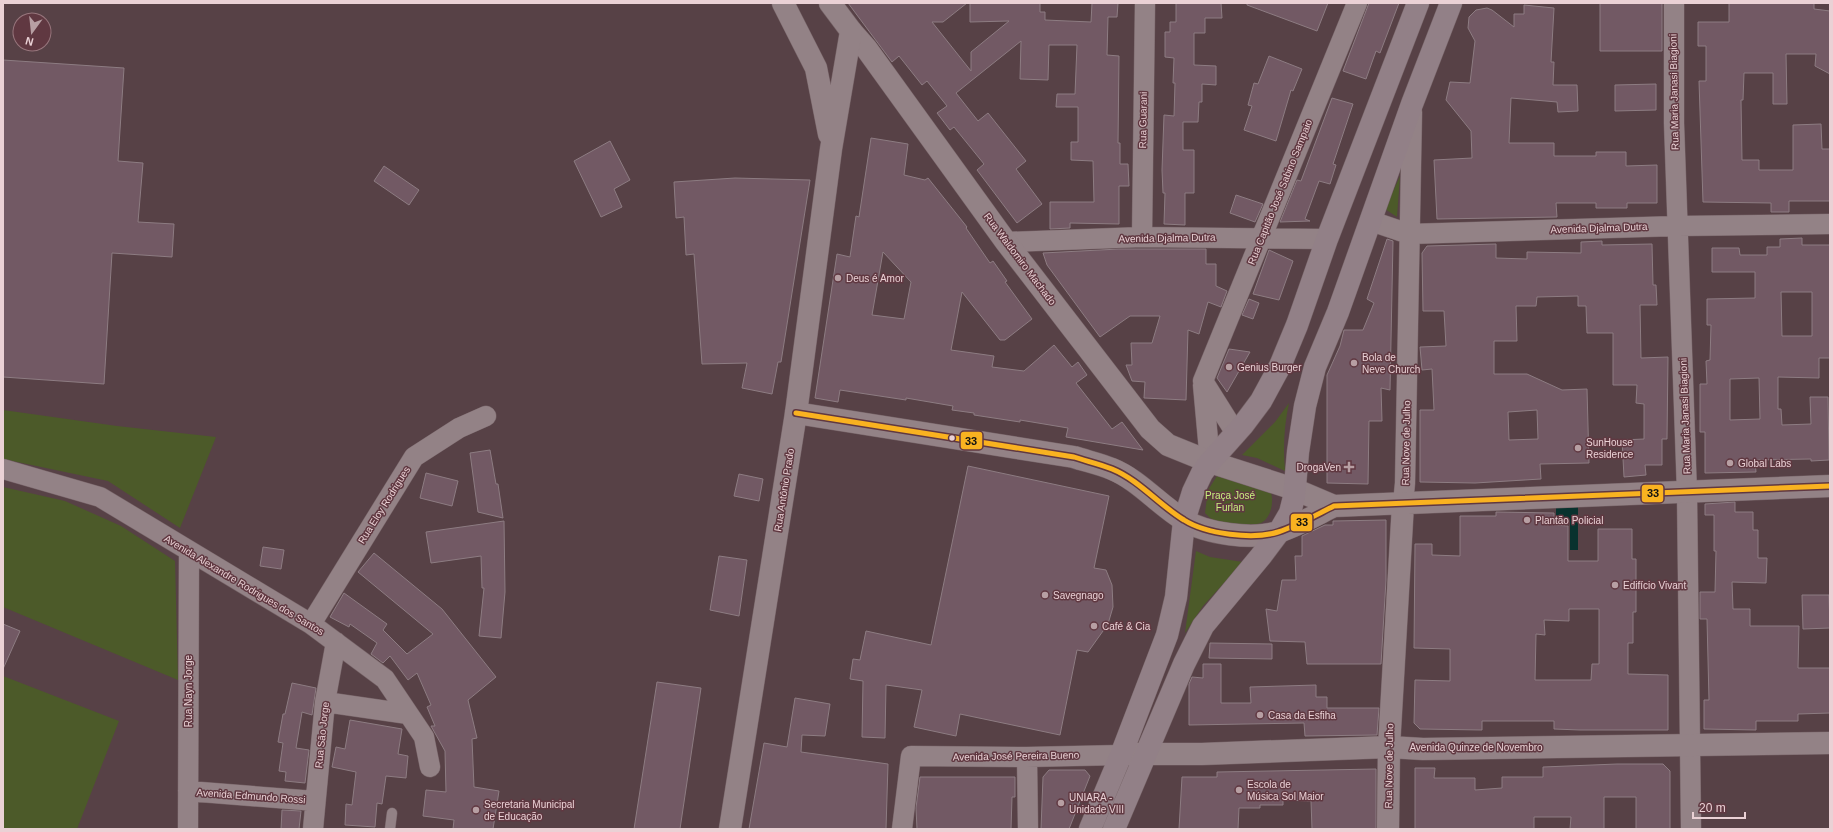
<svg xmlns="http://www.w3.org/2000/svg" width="1833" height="832" font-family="Arial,sans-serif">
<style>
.green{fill:#4c5a29}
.water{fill:#08322e}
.building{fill:#725964;stroke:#8d7c82;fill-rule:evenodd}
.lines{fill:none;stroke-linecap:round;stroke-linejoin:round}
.service-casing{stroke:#746165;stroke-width:11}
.minor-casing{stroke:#746165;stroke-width:21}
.tertiary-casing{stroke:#746165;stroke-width:23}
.secondary-casing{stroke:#746165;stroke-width:23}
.primary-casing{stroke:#746165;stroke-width:23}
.service{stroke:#938286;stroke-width:10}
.minor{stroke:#938286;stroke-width:20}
.tertiary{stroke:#938286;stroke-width:22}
.secondary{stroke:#938286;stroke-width:22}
.primary{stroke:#928087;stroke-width:22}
.bus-1-casing{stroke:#603841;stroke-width:8}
.bus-1{stroke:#f9b220;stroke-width:5}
.poi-dot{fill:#b79fa3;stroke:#603841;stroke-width:1.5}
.bus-dot{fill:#ead1d5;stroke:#603841;stroke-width:1.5}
.labels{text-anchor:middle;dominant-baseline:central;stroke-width:3;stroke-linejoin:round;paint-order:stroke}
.street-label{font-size:10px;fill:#ead1d5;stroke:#603841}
.poi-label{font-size:10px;fill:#ead1d5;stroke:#603841;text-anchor:start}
.park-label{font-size:10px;fill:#c6f17d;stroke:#603841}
.line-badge{stroke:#603841;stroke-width:1.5}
.pale-badge-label{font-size:11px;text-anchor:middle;font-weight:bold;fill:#111}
</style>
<rect width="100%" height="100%" fill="#574146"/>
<path class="green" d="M1400,176L1397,217L1385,209Z
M1289,403C1284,426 1283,447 1285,471L1257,458L1242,455L1275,422Z
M3,410L117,426L216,437L180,528L108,481L3,459Z
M1217,476H1226L1271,493C1274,502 1271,518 1261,523C1252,526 1224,524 1215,521C1211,519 1208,516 1205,513L1208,490Z
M3,487L65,501L121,526L175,561L178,680L3,607Z
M1196,551L1210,557L1243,562L1203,606L1185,633Z
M3,676L119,721L77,829H3Z"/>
<path class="water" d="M1578,507V550H1570V522H1556V508Z"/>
<path class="building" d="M848,3H967L943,22H932L971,71V52L1009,21L970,22V3H1040V12H1045V20L1091,22L1092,3H1118L1117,17H1108L1107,55L1119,56L1118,143H1120V164H1128L1129,186H1119V224L1070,223V228L1050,229V202H1094L1093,161L1071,160V142H1078V107H1056L1057,94H1075L1077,45H1049L1048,80L1020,79L1021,41L956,93L978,121L988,113L1026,161L1016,169L1042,204L1017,223L977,170L984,164L954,127L950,130L937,113L947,106L927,81L922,85L899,56L892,62Z
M1176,3H1221L1222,18H1205V33H1194V65L1216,66V85L1202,84V102H1199L1198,122H1183V150H1194V193H1185V225L1164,224L1165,193H1163L1162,170L1164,115L1174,116L1175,83H1173L1174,58L1165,57V32H1170V22H1176Z
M1247,3H1328L1317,31L1247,5Z
M1369,3H1399L1380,53L1376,51L1366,79L1343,71Z
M1600,3H1662V51H1600Z
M1729,3H1814V9L1830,11V74L1815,66L1816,54H1786L1787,104H1773V73H1744L1743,100H1741L1742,160H1759V170H1793V125L1821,124L1822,149H1830V201H1789V212H1771V203L1703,202L1699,81H1706V46H1698V22H1729Z
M1524,5L1554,8L1551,62H1554L1553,85H1577L1578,111L1558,112L1557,102L1511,98L1509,143H1554V156H1596V152H1626V166L1657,165V203H1627V208H1596V203H1556L1557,217L1437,219L1434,160L1472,158L1471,131L1446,100L1450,82L1470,83L1475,41L1468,28L1469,17L1476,10L1487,8L1492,10L1514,27V14H1524Z
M1269,56L1302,69L1293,91L1291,90L1276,141L1244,130L1252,106L1248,105L1254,83L1258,84Z
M3,60L124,68L118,161L143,163L138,222L174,224L172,257L112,253L104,384L3,377Z
M1656,84V110L1615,111V85Z
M1332,98L1353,104L1333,164L1336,165L1330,184L1319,181L1305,219L1310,221L1280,222L1297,180L1301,181Z
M871,138L908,144L904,175L925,180L928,178L967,227L966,228L990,263L993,261L1007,281L1005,282L1032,319L1005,340H1000L962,292L951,350L994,356L992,367L1024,371L1054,345L1072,367L1078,362L1087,375L1076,383L1112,429L1122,422L1143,450L1066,437L1068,428L1020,420V422L974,415V413L952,410L953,406L906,398V400L840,390L838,402L815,398L837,254L850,257L856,216L859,217ZM883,252L911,282L904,319L872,315Z
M610,141L630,180L614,189L622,207L601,217L574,161Z
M384,166L419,190L409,205L374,181Z
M735,178L810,180L781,362H778L772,394L742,388L747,363L702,364L694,254L686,255L684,217L676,218L674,182Z
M1236,195L1263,204L1255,222L1230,213Z
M1802,238V245H1830V358H1819V378L1778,377V409H1781L1782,425L1811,424L1810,397H1828L1829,460L1811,461V459L1755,460L1756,472L1705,473V432H1700V384H1707L1706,361L1710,360L1711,325H1707V299L1755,298V272H1712V248H1739L1740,255H1767V247H1780V239ZM1781,292H1812V336H1782ZM1759,378L1760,419L1730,420V379Z
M1387,239L1393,241L1390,390L1381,388L1382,421H1369L1368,484L1327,483V375L1340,346L1344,330H1363L1374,303L1367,299Z
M1602,241V245L1652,244L1653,285H1656L1657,305H1640L1641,358L1668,357L1667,439H1662V465H1645L1646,475L1624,477L1622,440L1644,439V404L1636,403L1637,385H1613V333H1587L1586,306H1578V296L1537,297L1536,306H1516L1517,341H1494V374H1527L1562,390L1587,389L1589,463L1540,464L1541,479L1475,483L1420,482V410H1434L1432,369L1422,370L1420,347L1446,346L1444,311H1423L1422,253L1427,246L1496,244V258L1527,259V252L1581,253V242ZM1537,410L1538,439L1509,440L1508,412Z
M1119,249H1206V264H1216V286L1227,291L1221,307L1208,302L1199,334L1188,330L1186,400L1144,398L1145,382L1132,381L1126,365H1132L1131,343H1152L1160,316H1130L1100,337L1047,265L1043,253Z
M1269,250L1293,261L1279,300L1253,294Z
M1249,299L1259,303L1253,319L1242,315Z
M1229,349L1250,352L1227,392L1217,378Z
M490,450L496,484H498L503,518L478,512L470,453Z
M968,466L1109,496L1094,568L1106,570L1112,585L1113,607L1108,624L1088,652L1077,650L1060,735L960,714L956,736L914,727L922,690L886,685L885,738L862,737L863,681L850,679L853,659L860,660L866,631L931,645Z
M426,473L458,481L452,506L420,498Z
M739,474L763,479L759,501L734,496Z
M1735,502V512H1753V530H1758V558H1767L1766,583L1732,582L1733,609H1750V626H1799L1798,668H1830V713L1798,714V721H1756V730L1704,729V700H1709L1707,619H1700V592H1715L1716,551H1714V515H1705V504Z
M1496,512L1554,513V525L1568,526V561H1598V529H1632V559H1636V612H1633V643H1628V674L1668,675V730H1580L1554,729V721H1482V730L1420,729L1414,723L1415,680L1450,681V649L1414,648L1415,544H1432V555L1460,556V516H1496ZM1569,609H1599V664H1592L1591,680H1535L1536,634L1545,635L1544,620L1569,621Z
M1386,520V580L1381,664H1307L1305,642L1270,641L1266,609L1277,611L1282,580H1296L1295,556H1302V536L1325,525H1333V521Z
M504,521L505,592L501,638L479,636L484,588H482L481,556L431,563L426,532Z
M263,547L284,550L281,569L260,566Z
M374,553L442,609L496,677L468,700L477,738L472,739L474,787L499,791L493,829H453L454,820L423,816L426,790L446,792L445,751L431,726H435L427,707L431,705L417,673L408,680L390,656L383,663L371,654L377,643L350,624L349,627L330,617L344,593L387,624L383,630L407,654L433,634L358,572Z
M719,556L747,560L739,616L710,610Z
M1802,595H1829L1830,628L1803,629Z
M3,624L20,631L3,669Z
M1210,643L1272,644V659L1209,658Z
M1203,664H1221V703H1251L1250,687L1316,685V697H1327V708H1379L1377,735L1305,736L1304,723L1189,725V684L1192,677L1203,678Z
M657,682L701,688L680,829H634Z
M292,683L316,688L312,715L302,712L296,748L309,750L305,783L285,781L286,772L279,771L283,743L278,742L283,714H285Z
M795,698L830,704L825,736L802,735L801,752L888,764L886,829H749L764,743L787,747Z
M350,720L402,729L398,754L408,756L406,778L386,776L382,804L377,803L375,827L345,825L346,804L352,805L356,772L332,767L336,747L345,749Z
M1617,764H1663L1670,771V829H1636V797H1604V829H1570L1571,817H1534V829H1415V768H1435L1434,778H1475V790L1502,788V777H1543V767Z
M1376,769V829H1312L1311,801L1283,800V805H1260V808H1239L1238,829H1179L1182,777H1217V772Z
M1049,770H1085L1090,776L1069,829H1041L1043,777Z
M920,777H1015V797H1012L1011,829H917L916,808Z
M282,810L301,811L299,829H281Z"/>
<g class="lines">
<g class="service-casing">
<path id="service" d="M390,829L392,813"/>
</g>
<g class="minor-casing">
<path id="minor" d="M1674,3V123L1687,493L1691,829
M1371,221L1409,234L1678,226L1830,224
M1142,237L1145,3
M1006,242L1142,237L1327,239
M1203,385L1210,462
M1235,432L1203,381L1357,3
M3,469L100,497L311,624L385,679L424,737L430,767
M1403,504L1405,483L1412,112
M311,624L414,457L459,428L486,416
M325,702L408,714
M1027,757L1028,829
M188,791L315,801
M188,829L189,552
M313,829L325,702L336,642
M902,829L911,756L1027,757L1121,755"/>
</g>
<g class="tertiary-casing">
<path id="tertiary" d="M851,31L866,48L1006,242L1150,429L1168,445L1210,462L1294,489L1334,506
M796,413L1074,457C1086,461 1100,464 1112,469C1139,480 1159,505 1184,520C1206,534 1253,540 1278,532C1297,526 1316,515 1334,506L1830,486
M1127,754H1202L1389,747L1423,749L1830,743
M1388,829L1389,747L1403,504"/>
</g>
<g class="secondary-casing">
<path id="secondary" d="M783,3L816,68L829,134
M730,829L796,413L831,149L851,31L830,3"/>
</g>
<g class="primary-casing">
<path id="primary" d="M1090,829L1121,755L1167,635L1176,597L1184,521L1193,492L1202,473L1210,462L1243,425L1261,401L1280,366L1297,325L1327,239L1418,3
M1114,829L1184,664L1203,626L1261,556L1279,532L1290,513L1294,497L1298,452L1305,406L1315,367L1338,312L1412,104L1451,3"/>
</g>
<use href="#service" class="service"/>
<use href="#minor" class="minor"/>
<use href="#tertiary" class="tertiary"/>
<use href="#secondary" class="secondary"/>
<use href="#primary" class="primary"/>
<g class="bus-1-casing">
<path id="bus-1" d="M796,413L1074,457C1086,461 1100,464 1112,469C1139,480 1159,505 1184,520C1206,534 1253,540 1278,532C1297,526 1316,515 1334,506L1830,486"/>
</g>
<use href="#bus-1" class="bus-1"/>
</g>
<g class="poi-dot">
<circle cx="838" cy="278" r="4"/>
<circle cx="1354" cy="363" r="4"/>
<circle cx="1229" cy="367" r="4"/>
<circle cx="1578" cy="448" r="4"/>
<circle cx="1730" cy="463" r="4"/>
<path d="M1347 461h4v4h4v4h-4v4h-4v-4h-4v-4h4z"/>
<circle cx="1527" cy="520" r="4"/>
<circle cx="1615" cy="585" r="4"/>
<circle cx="1045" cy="595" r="4"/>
<circle cx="1094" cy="626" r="4"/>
<circle cx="1260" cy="715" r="4"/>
<circle cx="1239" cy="790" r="4"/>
<circle cx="1061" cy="803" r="4"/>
<circle cx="476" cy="810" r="4"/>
</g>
<circle class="bus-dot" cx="952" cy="438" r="3.5"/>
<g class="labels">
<g class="street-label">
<text transform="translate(1674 92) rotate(-91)">Rua Maria Janasi Biagioni</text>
<text transform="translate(1143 120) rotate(-89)">Rua Guarani</text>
<text transform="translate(1280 192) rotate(-68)">Rua Capitão José Sabino Sampaio</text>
<text transform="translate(1599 228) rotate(-2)">Avenida Djalma Dutra</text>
<text transform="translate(1167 238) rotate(-1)">Avenida Djalma Dutra</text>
<text transform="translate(1020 259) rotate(53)">Rua Waldomiro Machado</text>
<text transform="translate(1685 416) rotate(-92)">Rua Maria Janasi Biagioni</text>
<text transform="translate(1406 443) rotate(-89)">Rua Nove de Julho</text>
<text transform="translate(784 490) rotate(-81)">Rua Antônio Prado</text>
<text transform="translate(384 505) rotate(-58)">Rua Eloy Rodrigues</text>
<text transform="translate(244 585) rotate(31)">Avenida Alexandre Rodrigues dos Santos</text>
<text transform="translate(188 691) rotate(-90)">Rua Nayn Jorge</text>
<text transform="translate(322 735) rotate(-84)">Rua São Jorge</text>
<text x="1476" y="747">Avenida Quinze de Novembro</text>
<text transform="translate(1016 756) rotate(-1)">Avenida José Pereira Bueno</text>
<text transform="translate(1389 766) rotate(-89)">Rua Nove de Julho</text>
<text transform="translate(251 796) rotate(4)">Avenida Edmundo Rossi</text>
</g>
<g class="poi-label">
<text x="846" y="278">Deus é Amor</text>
<text x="1362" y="357">Bola de<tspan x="1362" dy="12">Neve Church</tspan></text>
<text x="1237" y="367">Genius Burger</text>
<text x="1586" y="442">SunHouse<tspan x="1586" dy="12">Residence</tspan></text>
<text x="1738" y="463">Global Labs</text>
<text x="1341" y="467" text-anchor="end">DrogaVen</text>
<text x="1535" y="520">Plantão Policial</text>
<text x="1623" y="585">Edifício Vivant</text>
<text x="1053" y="595">Savegnago</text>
<text x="1102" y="626">Café &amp; Cia</text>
<text x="1268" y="715">Casa da Esfiha</text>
<text x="1247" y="784">Escola de<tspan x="1247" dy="12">Música Sol Maior</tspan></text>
<text x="1069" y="797">UNIARA -<tspan x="1069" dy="12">Unidade VIII</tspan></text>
<text x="484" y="804">Secretaria Municipal<tspan x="484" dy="12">de Educação</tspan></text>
</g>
<g class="park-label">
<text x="1230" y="495">Praça José<tspan x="1230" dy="12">Furlan</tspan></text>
</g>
</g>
<g class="line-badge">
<rect x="960" y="431" width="23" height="19" rx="4" fill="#f9b220"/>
<rect x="1641" y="484" width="23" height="19" rx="4" fill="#f9b220"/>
<rect x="1290" y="513" width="23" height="19" rx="4" fill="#f9b220"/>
</g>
<g class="pale-badge-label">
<text x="971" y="445">33</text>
<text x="1653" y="497">33</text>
<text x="1302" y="526">33</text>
</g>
<rect width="1833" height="832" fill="none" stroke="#ead1d5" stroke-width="8"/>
<g transform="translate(32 32) rotate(195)"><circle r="19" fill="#603841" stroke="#97757c"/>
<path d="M0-3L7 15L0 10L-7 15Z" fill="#b79fa3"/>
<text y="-6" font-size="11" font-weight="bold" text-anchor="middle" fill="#ead1d5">N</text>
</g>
<path d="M1693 812v6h52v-6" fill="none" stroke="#ead1d5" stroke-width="2"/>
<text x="1699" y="812" font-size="12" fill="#ead1d5" stroke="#603841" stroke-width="3" paint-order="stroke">20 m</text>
</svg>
